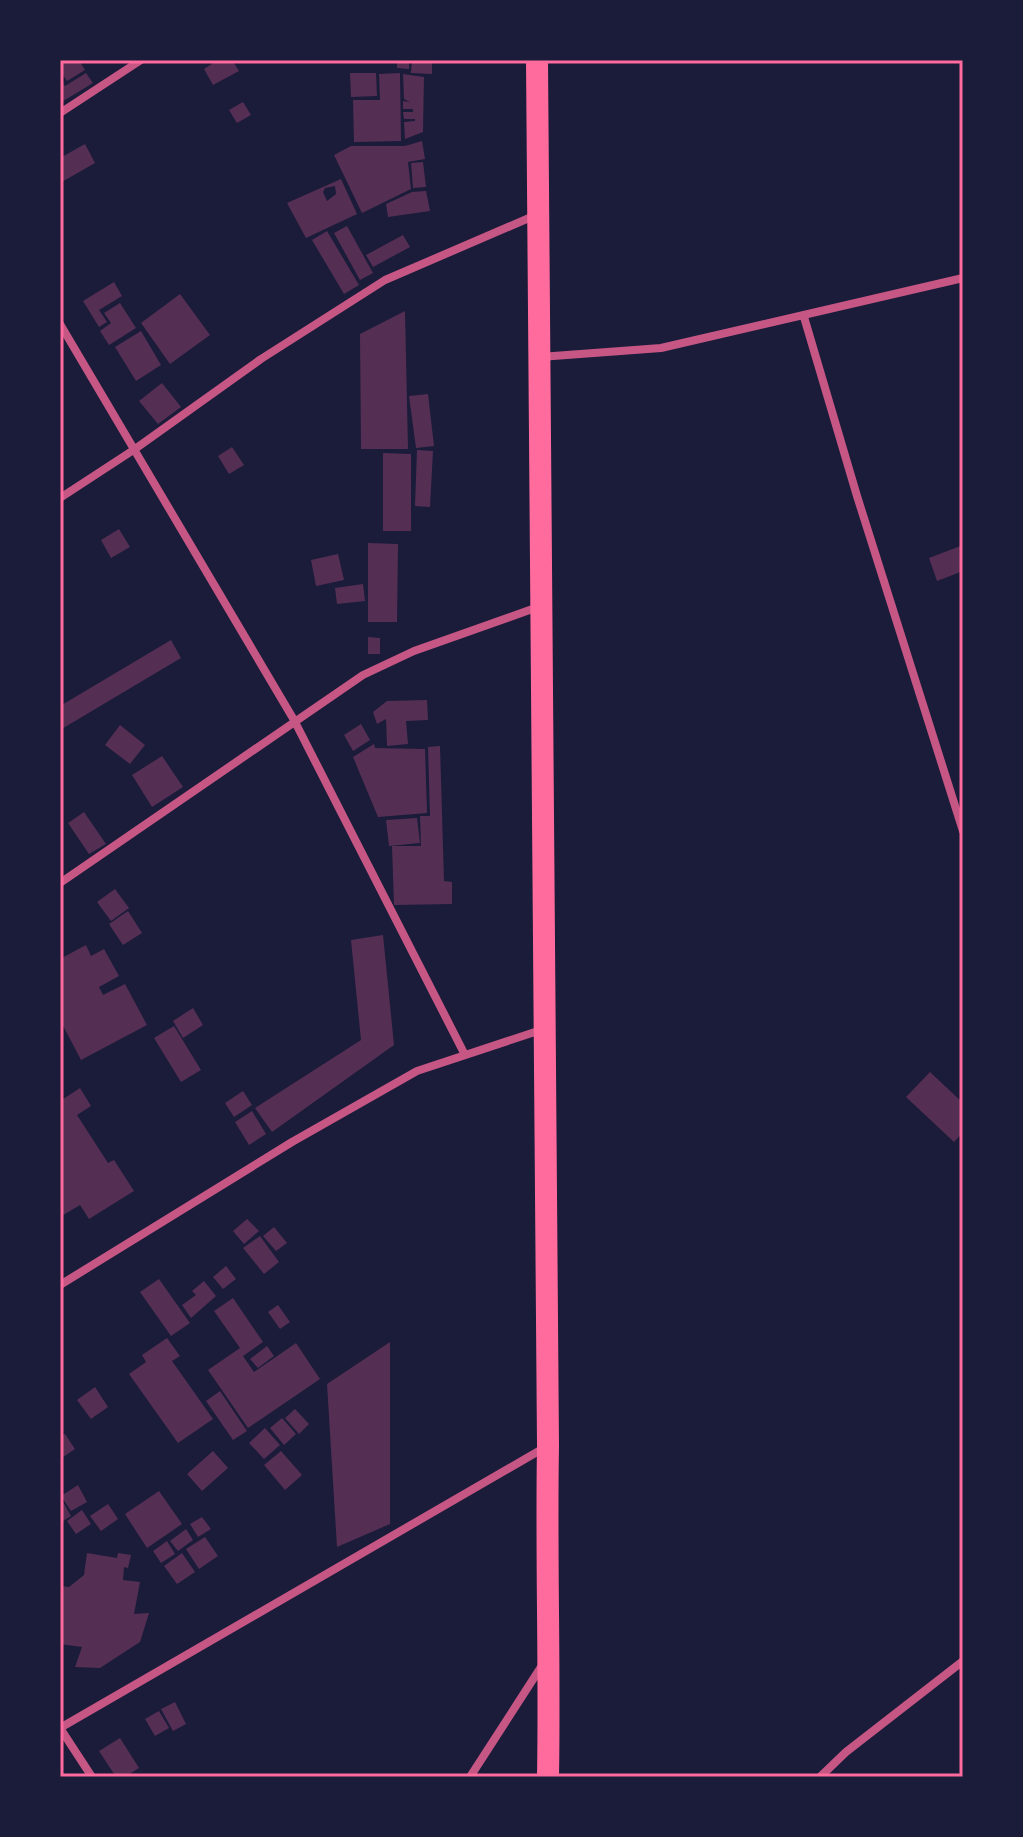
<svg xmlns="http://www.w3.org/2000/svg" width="1023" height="1837" font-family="Mulish,sans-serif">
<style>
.building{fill:#542f53;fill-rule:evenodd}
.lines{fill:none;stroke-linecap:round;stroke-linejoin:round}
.minor{stroke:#c65784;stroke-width:8}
.trunk{stroke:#ff6b9d;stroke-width:22}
.neatline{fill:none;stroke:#ff6b9d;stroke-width:3}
</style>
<rect width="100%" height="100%" fill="#1b1b3a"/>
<path class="building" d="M60,60H79L85,70L67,81L60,71Z
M218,60H232L239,71L213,85L204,69Z
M397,60H409V69L397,68Z
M412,60H432V74L411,73Z
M86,73L93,83L60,103V78L65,86Z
M350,73H376L377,96L351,97Z
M400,73L401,141L354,142L353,100H380L379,74Z
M403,74L424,77L423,132L405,139L404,122L415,121V119H404L403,112H413V109H403V101L410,102L404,99Z
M243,102L251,115L237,123L229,110Z
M422,141L425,159L408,162L411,189L362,213L334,155L351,146H405Z
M85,144L95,163L60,183V158Z
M423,162L426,187L413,188L411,163Z
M341,179L357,214L306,238L287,203ZM335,186L336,194L327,201L323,192L325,188Z
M426,191L430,211L388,217L386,204L412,192Z
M347,226L373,273L360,280L334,233Z
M327,231L359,285L344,294L312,240Z
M403,235L410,247L373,267L366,255Z
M114,282L122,296L99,310L107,322L99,327L83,301Z
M180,294L210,335L170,364L141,323Z
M120,303L136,328L109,345L100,331L111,323L104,313Z
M405,311L408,449H361L360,334Z
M141,331L161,365L136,381L115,347Z
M162,383L181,407L158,424L139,401Z
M428,394L434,446L416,448L409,396Z
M232,447L244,465L229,474L218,456Z
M417,450L433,451L430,507L415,506Z
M383,453L411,454V531H383Z
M119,529L130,547L111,558L101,540Z
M368,543L398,544L397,622H368Z
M963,545V571L937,581L929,558Z
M338,554L344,580L316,586L311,560Z
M363,584L365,601L337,604L335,588Z
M368,637L380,638V654H368Z
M171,640L181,658L60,730V706Z
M427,700L428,720L406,721L408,744L387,746L386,719L377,724L373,712L387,701Z
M361,724L370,740L353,751L344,735Z
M120,725L145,745L130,764L105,745Z
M374,744L375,748L425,749L427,813L378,817L353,757Z
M440,746L444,881L452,882V904L394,905L392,846H421L420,816H430L428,747Z
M162,756L183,787L152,807L132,775Z
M84,812L106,844L89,854L68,823Z
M417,818L420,843L389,846L386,820Z
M115,889L129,908L111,921L97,902Z
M128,911L142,933L123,945L109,924Z
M383,935L394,1045L272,1132L255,1108L361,1040L351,940Z
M86,945L91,956L104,949L119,976L99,987L103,995L125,984L147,1025L81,1060L60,1020V959Z
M193,1008L203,1025L183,1038L173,1021Z
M174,1026L201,1070L181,1082L154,1038Z
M930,1072L963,1103V1132L954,1142L906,1097Z
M80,1088L91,1106L77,1115L108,1163L114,1160L134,1191L89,1219L80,1205L60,1217V1101Z
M243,1091L252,1105L234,1117L225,1103Z
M252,1111L266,1134L249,1145L235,1122Z
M247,1219L259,1231L244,1244L233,1231Z
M274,1227L287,1243L276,1251L263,1236Z
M260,1236L279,1262L264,1274L243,1248Z
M226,1266L236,1279L223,1289L213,1277Z
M159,1279L190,1323L171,1336L140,1292Z
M204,1281L216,1296L191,1318L182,1305L196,1295L192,1291Z
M233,1298L263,1342L243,1356L254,1372L296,1343L320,1379L248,1428L208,1370L240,1348L214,1311Z
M278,1305L290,1322L280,1329L268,1312Z
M167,1338L180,1356L172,1361L213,1419L178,1443L129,1374L146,1362L142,1355Z
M390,1342V1524L337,1547L327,1384Z
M267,1346L274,1356L258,1368L250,1359Z
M95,1387L108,1407L91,1419L77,1400Z
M220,1391L247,1431L233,1440L206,1401Z
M295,1409L309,1424L299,1434L285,1418Z
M282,1418L296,1434L284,1445L270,1428Z
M265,1428L280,1445L264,1459L249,1443Z
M65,1434L75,1449L60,1459V1437Z
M213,1451L228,1468L202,1491L187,1474Z
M281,1451L302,1475L285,1490L264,1465Z
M78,1485L87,1502L71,1511L61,1496Z
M159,1491L182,1524L147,1548L125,1514Z
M63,1502L71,1516L60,1523V1504Z
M108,1504L118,1519L101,1531L90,1516Z
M82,1510L91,1524L76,1534L67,1521Z
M202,1517L211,1529L198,1537L190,1524Z
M186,1529L193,1540L178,1551L170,1541Z
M205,1537L218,1556L199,1569L186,1549Z
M167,1541L175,1554L161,1563L153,1551Z
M87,1553L117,1558L118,1553L131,1555L128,1568L124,1567L123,1580L140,1582L134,1614L149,1613L140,1642L100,1668L75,1667L82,1647L60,1644V1586L69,1587L84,1575Z
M182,1553L195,1572L177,1584L164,1566Z
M175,1702L186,1724L173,1731L161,1709Z
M159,1711L169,1728L155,1736L145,1719Z
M120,1738L139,1768L125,1777H116L99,1751Z"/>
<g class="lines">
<path class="minor" d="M60,113L141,60
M804,317L857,496L963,831
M60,324L294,720L464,1053
M540,357L661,348L963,278
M60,498L135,449L261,359L385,280L536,215
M60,883L363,675L414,651L538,607
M60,1285L292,1142L417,1071L541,1030
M60,1728L544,1448
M60,1728L92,1777
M470,1777L541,1667
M820,1777L846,1752L963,1661"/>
<path class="trunk" d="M537,60L548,1446C546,1556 550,1667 548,1777"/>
</g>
<rect width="1023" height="1837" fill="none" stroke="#1b1b3a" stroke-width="124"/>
<rect x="62" y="62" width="899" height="1713" class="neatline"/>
</svg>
